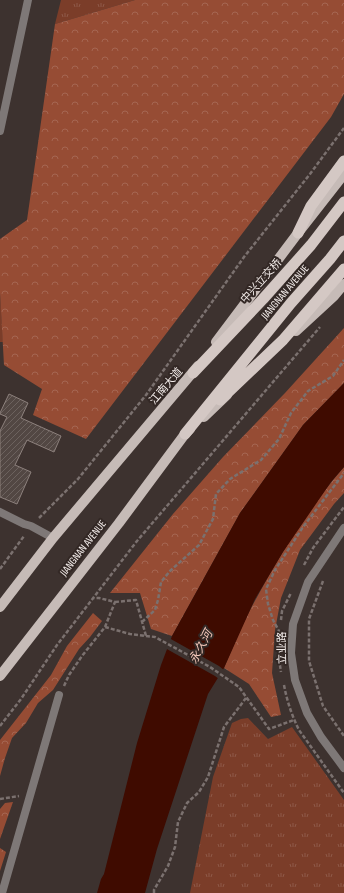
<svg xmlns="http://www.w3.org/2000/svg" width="344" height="893" font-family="'Sofia Sans Condensed','Noto Sans SC',sans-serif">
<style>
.grass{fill:url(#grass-tufts)}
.forest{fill:url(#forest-crowns)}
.water{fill:#3f0b00}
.pier{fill:#3d322f}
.building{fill:url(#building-hatch);stroke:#8d817d}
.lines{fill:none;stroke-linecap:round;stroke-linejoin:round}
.path{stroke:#7b716f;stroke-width:2.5;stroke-dasharray:4 2;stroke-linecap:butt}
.service{stroke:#7e7877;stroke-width:8}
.minor{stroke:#7e7877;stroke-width:8}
.tertiary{stroke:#7e7877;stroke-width:8}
.primary{stroke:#c6bbb7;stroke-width:10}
.trunk{stroke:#d4c8c4;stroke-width:11}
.labels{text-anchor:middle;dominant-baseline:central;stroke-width:4;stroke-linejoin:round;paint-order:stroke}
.street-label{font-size:11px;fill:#f4edeb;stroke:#332825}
.water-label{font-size:12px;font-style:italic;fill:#f4c8ba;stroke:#332825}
</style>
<defs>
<pattern id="grass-tufts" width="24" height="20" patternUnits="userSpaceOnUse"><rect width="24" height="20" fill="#7b3d29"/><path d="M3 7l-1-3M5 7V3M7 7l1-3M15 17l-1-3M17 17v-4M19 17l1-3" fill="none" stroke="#8e5948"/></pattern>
<pattern id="forest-crowns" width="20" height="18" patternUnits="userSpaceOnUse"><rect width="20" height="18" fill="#964c34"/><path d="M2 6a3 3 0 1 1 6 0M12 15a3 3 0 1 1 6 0" fill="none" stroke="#a56652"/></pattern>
<pattern id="building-hatch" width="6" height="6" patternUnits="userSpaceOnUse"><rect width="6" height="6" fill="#524743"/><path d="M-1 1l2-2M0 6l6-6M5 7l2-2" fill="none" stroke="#6c625e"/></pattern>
</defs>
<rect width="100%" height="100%" fill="#3d322f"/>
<path class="grass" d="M61,0H135L55,24Z
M0,293L3,342H0Z
M248,718L268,739L292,727L344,800V893H190L213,777L232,723L241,719Z"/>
<path class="forest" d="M135,0H344V94L331,117L86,439L33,415L42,389L4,365L0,293V239L27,220L55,24Z
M344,328V383L303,425L240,513L172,636L151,629L140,593H110L173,514L223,457L285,393Z
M344,467V493L334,504L300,550L281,598L275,630L272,673L281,715L271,717L249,684L224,668C234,645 244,620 256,599C281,553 310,506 344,467Z
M93,613L102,621L90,637L79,649L53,690L38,703L26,723L12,738L5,758L0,776V740L51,675L67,646Z
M13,802L0,839V809L5,803Z
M0,848L6,852L0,871Z"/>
<path class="water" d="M344,383V467L331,482L283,552L255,599L224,668L208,694L157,849L145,893H97L101,879L104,874L137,743L161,665L172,636L240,513L303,425Z"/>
<path class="pier" d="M169,638L219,666L225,671L219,679L215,676L165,648Z"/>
<path class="building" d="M9,394L28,403L21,418L61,436L54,452L27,440L15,465L31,472L17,504L0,497V431L7,417L0,414V413Z"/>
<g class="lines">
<path class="path" d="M39,518L78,479L146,395L244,257L310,174L344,128
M304,565L313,548L344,507
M0,569L24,536
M323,581L309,619V661L323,706L344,736
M115,602L136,600L146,636
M281,620L282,611L291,593
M142,622L155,610L158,600L161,582L170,571L199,545L213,519L216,494L230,479L261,460L279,439L291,413L308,391L333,376L344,360
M105,627L130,634L155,637L210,667L239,687L269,729L294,720
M280,633L273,620L268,604L266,589L275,570L303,527L344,473
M279,659L281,672
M284,685C287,701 292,716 299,730L344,793
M64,686L69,675L82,656L105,627L115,602L99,598H93
M0,726L21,699L57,645L137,541L320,327
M0,799L19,796
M154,893V890L168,866L175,847L178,822L187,803L199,792L208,777L224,727L246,698"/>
<path class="service" d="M2,893L59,695"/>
<path class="minor" d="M0,512L24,524L31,526L53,538
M344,528L308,582L293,624L291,653L295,680L307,713L321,737L344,768"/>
<path class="tertiary" d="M0,131L28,0"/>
<path class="primary" d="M296,331L334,296L344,284
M216,342L298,233L344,174
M204,417L227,395
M0,607L53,538L198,366
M0,676L119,523L185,434L190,429"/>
<path class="trunk" d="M298,233L311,206L344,161
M193,373L263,299L311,245L344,202
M220,400L283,340L344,269
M185,434L291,303L330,259L344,241"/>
</g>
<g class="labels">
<g class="street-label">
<text transform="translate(261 281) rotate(-48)">中兴立交桥</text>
<text transform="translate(285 292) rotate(-50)">JIANGNAN AVENUE</text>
<text transform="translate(166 386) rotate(-49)">江南大道</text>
<text transform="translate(83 548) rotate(-52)">JIANGNAN AVENUE</text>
<text transform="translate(282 648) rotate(-91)">立业路</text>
</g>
<g class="water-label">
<text transform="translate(201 647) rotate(-62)">永久河</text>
</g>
</g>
</svg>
